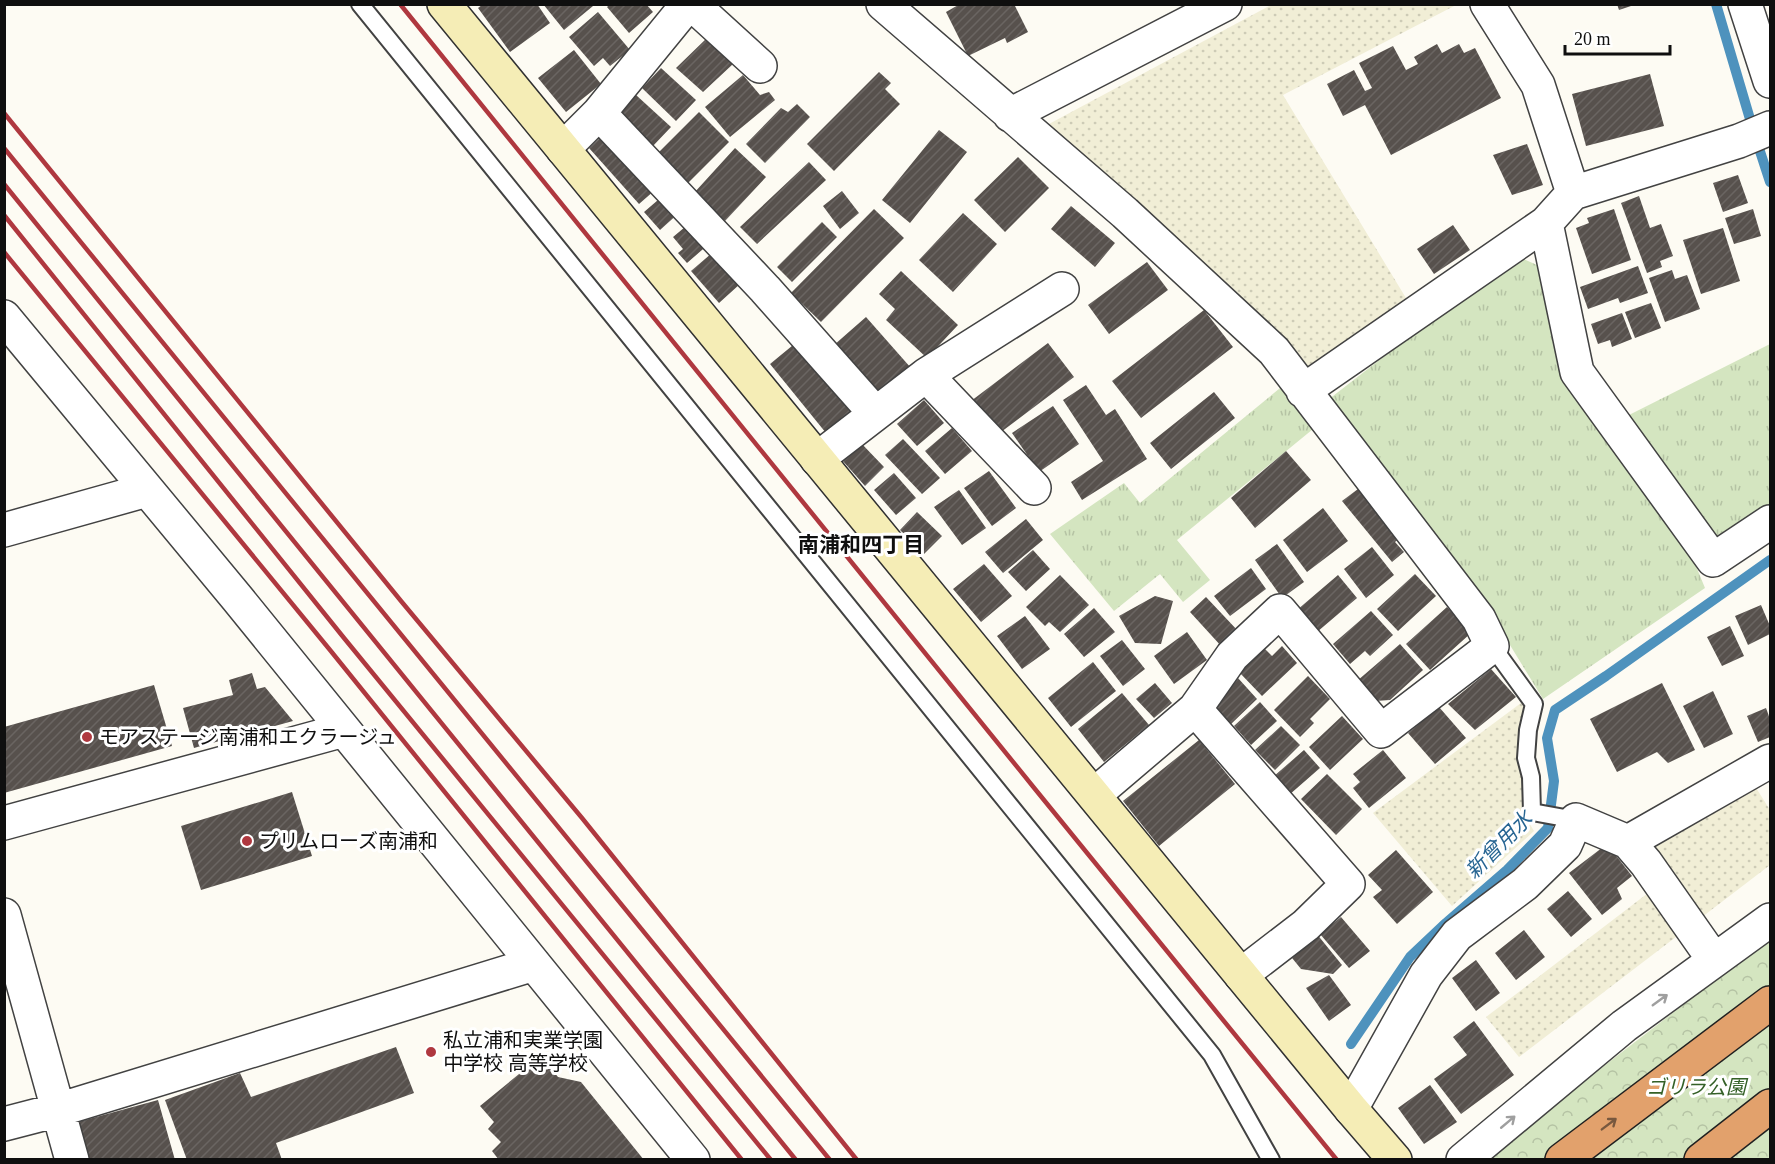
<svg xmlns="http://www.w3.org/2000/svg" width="1775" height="1164" font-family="'Times New Roman','Noto Sans JP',serif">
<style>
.farmland{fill:url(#farmland-dots)}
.grass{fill:url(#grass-tufts)}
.park{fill:url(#park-crowns)}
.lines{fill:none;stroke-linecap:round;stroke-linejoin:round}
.stream{stroke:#4e92bd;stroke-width:10}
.building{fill:url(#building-hatch)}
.lane-casing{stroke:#424242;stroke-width:20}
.street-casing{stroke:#424242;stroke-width:36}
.secondary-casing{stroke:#313131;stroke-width:36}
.highway-casing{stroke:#202020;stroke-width:36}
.lane{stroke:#fff;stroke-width:16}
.street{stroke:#fff;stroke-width:33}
.secondary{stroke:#f5edb6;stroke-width:33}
.highway{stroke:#e2a16c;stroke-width:33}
.rail{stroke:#af383f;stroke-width:4.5}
.oneway{stroke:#9f9f9f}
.oneway2{stroke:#78583e}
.poi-dot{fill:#af383f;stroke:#fff;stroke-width:2}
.labels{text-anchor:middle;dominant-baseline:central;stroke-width:6;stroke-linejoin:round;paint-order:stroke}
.poi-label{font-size:20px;fill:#0f0f0f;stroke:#fff;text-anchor:start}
.park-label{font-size:20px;font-style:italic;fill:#346027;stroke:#fff}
.neighbourhood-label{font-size:21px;font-weight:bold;fill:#0f0f0f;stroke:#fff}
.water-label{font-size:21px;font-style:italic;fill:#276592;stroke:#fff}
</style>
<defs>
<pattern id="farmland-dots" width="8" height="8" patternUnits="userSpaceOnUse" patternTransform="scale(1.5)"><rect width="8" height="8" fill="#f1eed6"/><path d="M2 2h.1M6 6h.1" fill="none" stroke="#cdcbb6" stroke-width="1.8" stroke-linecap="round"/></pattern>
<pattern id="grass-tufts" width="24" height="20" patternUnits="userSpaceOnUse" patternTransform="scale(1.5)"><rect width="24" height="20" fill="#d4e5c0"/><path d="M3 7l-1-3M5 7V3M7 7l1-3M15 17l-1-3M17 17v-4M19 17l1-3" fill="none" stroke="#b5c3a4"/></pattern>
<pattern id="park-crowns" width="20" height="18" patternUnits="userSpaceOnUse" patternTransform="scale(1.5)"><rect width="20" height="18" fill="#d4e5c0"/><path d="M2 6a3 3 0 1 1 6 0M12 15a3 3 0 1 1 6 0" fill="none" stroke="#b5c3a4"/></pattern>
<pattern id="building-hatch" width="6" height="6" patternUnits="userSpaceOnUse" patternTransform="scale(1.5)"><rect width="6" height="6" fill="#57514d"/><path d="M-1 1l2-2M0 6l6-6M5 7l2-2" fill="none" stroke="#6a6562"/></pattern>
</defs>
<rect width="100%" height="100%" fill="#fdfbf3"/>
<path class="farmland" d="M1271,5H1456L1283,95L1409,303L1302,371L1034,132Z
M1521,703L1525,707L1522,726L1519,734L1520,760L1525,773V816L1534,831L1452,906L1373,813Z
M1753,783L1770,810V865L1519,1057L1486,1017L1665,880L1644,848Z"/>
<path class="grass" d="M1521,258L1537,265L1563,371L1693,559L1705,588L1543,699L1491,614L1324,403L1427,323Z
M1770,344V511L1729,541H1707L1627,416Z
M1285,384L1318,425L1177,540L1210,580L1183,602L1160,574L1114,611L1050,534L1124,483L1140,503Z"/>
<path class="park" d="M1770,938V1159H1483Z"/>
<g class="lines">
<path class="stream" d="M1716,4L1755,136L1770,182
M1351,1044L1410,957L1446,923L1507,870L1548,828L1554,781L1547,738L1555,710L1606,676L1770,560"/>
</g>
<path class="building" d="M483,4H537L550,23L510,52L478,8Z
M543,4H592L593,6L564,30Z
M610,4H646L653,12L629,33L607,7Z
M960,4H1014L1028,32L1007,43L1005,38L968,56L946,12Z
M1617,4H1634V5L1619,10Z
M598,12L630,50L610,66L603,58L594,66L569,37Z
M708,37L733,64L703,92L676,68Z
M1437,44L1442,53L1459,44L1464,53L1475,48L1501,98L1391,155L1365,105L1343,116L1327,84L1354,70L1365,91L1372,88L1359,63L1393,46L1406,70L1418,64L1414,57Z
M574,50L601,84L566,112L538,78Z
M661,68L696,100L676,121L642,88Z
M879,72L891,83L885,89L900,104L834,171L807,144Z
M1650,74L1664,126L1586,146L1572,94Z
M743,75L760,95L769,92L775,100L730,137L705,107Z
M636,95L671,127L652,147L617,115Z
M797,104L810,117L765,163L746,144L781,108L788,112Z
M699,112L729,142L686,185L656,155Z
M939,130L967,152L910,223L882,200Z
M604,134L655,190L639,204L589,148Z
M1527,144L1543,185L1512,195L1493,155Z
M735,148L766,177L725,221L694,193Z
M1018,157L1049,188L1005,232L974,200Z
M809,162L826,180L757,244L740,227Z
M1738,175L1748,203L1723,212L1713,183Z
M842,191L859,213L840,229L823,206Z
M665,194L680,212L660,230L644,212Z
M1639,196L1650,228L1661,224L1673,256L1660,261L1662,267L1647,273L1621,203Z
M1071,206L1115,243L1095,267L1051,229Z
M874,209L904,238L821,322L791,293Z
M1614,209L1631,260L1592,274L1576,228L1589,223L1587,218Z
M1753,209L1761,236L1734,244L1725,218Z
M963,213L997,244L953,292L919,260Z
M691,222L710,243L687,263L678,253L683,249L673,237Z
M822,222L837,237L792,282L777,267Z
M1453,225L1470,250L1434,274L1417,249Z
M1723,228L1740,281L1701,294L1683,240Z
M712,253L740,284L719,303L691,271Z
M1147,262L1168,290L1109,334L1088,305Z
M1638,266L1648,293L1620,303L1618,298L1588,309L1580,287Z
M1672,270L1675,279L1687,275L1700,309L1665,322L1649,278Z
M901,271L958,325L927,358L886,320L895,309L879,294Z
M1651,303L1661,328L1635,338L1625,312Z
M1204,310L1233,347L1141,418L1112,381Z
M1622,313L1632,339L1612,347L1610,340L1598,344L1591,324Z
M866,317L911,368L879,396L834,345Z
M798,341L854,410L826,433L770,364Z
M1048,343L1074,377L997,435L971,401Z
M1086,385L1106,415L1115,409L1147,459L1082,500L1071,482L1103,461L1063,400Z
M1214,392L1235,418L1171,469L1150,443Z
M924,400L944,423L917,446L897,424Z
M1053,406L1079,444L1039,472L1012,433Z
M952,428L972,451L945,474L925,451Z
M903,439L940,478L922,494L885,455Z
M861,443L884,467L865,486L842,460Z
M1286,451L1311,480L1255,528L1231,498Z
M989,471L1016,508L992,526L964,488Z
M894,473L916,498L896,515L874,490Z
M1362,486L1403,535L1395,542L1404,552L1392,562L1342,501Z
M959,490L986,528L962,545L934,507Z
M1323,508L1348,541L1307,572L1283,540Z
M917,512L942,536L924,554L900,530Z
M1026,519L1043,540L1003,573L985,552Z
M1277,544L1304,582L1282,598L1255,560Z
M1372,547L1394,575L1366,598L1344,569Z
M1033,550L1050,569L1026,591L1008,572Z
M984,564L1012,596L981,622L953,589Z
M1251,568L1266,589L1230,616L1214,596Z
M1415,574L1436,596L1398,631L1377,609Z
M1060,575L1089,605L1060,632L1049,622L1045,626L1026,607Z
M1338,575L1357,598L1317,632L1297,610Z
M1155,596L1173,601L1161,644L1135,643L1119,616Z
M1206,597L1239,632L1222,647L1190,612Z
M1761,605L1770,626V634L1748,645L1735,616Z
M1447,607L1471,633L1430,670L1406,644Z
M1094,608L1115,632L1084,657L1064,634Z
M1371,611L1393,635L1370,656L1365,651L1350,664L1333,644Z
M1025,616L1050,649L1022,669L997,636Z
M1730,626L1744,656L1722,666L1707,637Z
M1187,632L1207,660L1174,684L1154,656Z
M1122,640L1145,669L1123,686L1100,656Z
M1400,644L1423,670L1390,700L1375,701L1357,681Z
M1282,646L1297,663L1262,696L1239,672L1264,648L1272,656Z
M1093,662L1116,691L1071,727L1048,698Z
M1491,669L1516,697L1475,730L1448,704Z
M252,673L257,689L265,687L293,721L194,748L183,708L233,695L229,680Z
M1308,676L1330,699L1310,719L1314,723L1300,737L1274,710Z
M1238,678L1257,699L1230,725L1218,712L1216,699Z
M1155,683L1172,703L1154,718L1136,699Z
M1662,683L1695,750L1668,763L1657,752L1617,772L1590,719Z
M154,685L172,746L4,793V727Z
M1713,691L1733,734L1704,748L1683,706Z
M1122,693L1149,725L1104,762L1078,729Z
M1260,702L1277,721L1251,745L1234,726Z
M1439,707L1466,738L1435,764L1408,733Z
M1766,708L1770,719V737L1758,742L1747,716Z
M1342,716L1363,739L1330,770L1309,747Z
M1281,726L1300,745L1275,770L1255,750Z
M1199,740L1235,784L1159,846L1123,801Z
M1304,750L1320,768L1289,795L1273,777Z
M1383,750L1406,778L1369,808L1353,788L1360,782L1353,774Z
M1327,774L1362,809L1336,835L1301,799Z
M292,792L312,856L201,890L181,826Z
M1607,844L1632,876L1617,888L1622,899L1602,915L1569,873Z
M1396,850L1433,892L1397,924L1373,897L1382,890L1368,875Z
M1568,891L1592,919L1571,937L1547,909Z
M1341,917L1370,951L1349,968L1320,934Z
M1524,930L1545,957L1516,980L1495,953Z
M1316,933L1342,965L1333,974L1301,969L1288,953Z
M1476,960L1500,993L1476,1011L1452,978Z
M1329,975L1351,1005L1329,1021L1306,988Z
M1474,1021L1514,1075L1461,1114L1434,1079L1467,1055L1453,1037Z
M396,1047L414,1093L276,1143L282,1160H187L165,1100L240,1073L251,1097Z
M541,1056L558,1077L581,1082L644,1160H499L492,1151L501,1142L488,1129L494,1122L480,1106Z
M1430,1085L1457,1122L1424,1144L1398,1108Z
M158,1100L175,1160H89L78,1122Z"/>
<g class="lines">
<g class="lane-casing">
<path id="lane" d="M360,4L1212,1055L1271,1160
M1492,646L1534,704L1528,730L1526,758L1531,777L1532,812L1576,820"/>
</g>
<g class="street-casing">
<path id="street" d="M692,4L760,66
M883,4L1125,213L1274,351L1479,619L1492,646L1381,731L1280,611L1232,656L1195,709L1348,884L1306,925L1241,975
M1487,4L1538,85L1573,193
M1745,4L1770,81
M599,113L765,289L875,413
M1010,115L1225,4
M563,149L599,113L688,4
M1546,223L1577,372L1713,560L1770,522
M4,317L237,598L693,1160
M926,375L1034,488
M1303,391L1546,223L1573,193L1739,141L1770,128
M817,459L926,375L1062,289
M4,530L147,490
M1094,795L1195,709
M4,823L344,730
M1628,842L1770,761
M4,915L72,1160
M1351,1109L1426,975L1457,935L1525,884L1565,845L1576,820L1628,842L1646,863L1714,960
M4,1124L58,1110L534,964
M1463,1160L1624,1026L1770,920"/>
</g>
<g class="secondary-casing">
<path id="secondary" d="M444,4L1351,1109L1395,1160"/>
</g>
<g class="highway-casing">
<path id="highway" d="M1562,1160L1770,1003
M1701,1160L1770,1106"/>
</g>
<use href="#lane" class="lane"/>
<use href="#street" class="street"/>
<use href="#secondary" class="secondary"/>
<use href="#highway" class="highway"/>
<path class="rail" d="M400,4L1035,789L1337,1160
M4,113L401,601L582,818L857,1160
M4,148L830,1160
M4,184L796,1160
M4,215L344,638L771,1160
M4,252L330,650L742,1160"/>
</g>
<defs><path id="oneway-shaft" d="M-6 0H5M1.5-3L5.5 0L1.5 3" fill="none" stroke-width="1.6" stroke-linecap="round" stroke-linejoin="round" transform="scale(1.5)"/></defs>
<g class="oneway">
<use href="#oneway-shaft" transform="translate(1660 1000) rotate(-36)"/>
<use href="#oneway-shaft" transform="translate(1508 1122) rotate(-40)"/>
</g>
<use class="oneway2" href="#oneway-shaft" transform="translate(1609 1124) rotate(-37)"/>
<g class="poi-dot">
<circle cx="87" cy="737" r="6"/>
<circle cx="247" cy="841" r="6"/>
<circle cx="431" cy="1052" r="6"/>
</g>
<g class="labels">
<g class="poi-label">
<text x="99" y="737">モアステージ南浦和エクラージュ</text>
<text x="259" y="841">プリムローズ南浦和</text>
<text x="443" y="1040">私立浦和実業学園<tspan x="443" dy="23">中学校 高等学校</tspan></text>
</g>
<g class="park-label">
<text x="1696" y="1087">ゴリラ公園</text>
</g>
<g class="neighbourhood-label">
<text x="861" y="545">南浦和四丁目</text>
</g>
<g class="water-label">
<text transform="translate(1499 845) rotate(-45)">新曾用水</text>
</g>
</g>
<rect width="1775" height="1164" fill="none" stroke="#0f0f0f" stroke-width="12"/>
<path d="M1565 45v9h105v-9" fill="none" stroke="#0f0f0f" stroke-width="3"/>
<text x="1574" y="45" font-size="18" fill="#0f0f0f" stroke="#ffffff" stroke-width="4.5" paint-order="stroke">20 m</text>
</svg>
